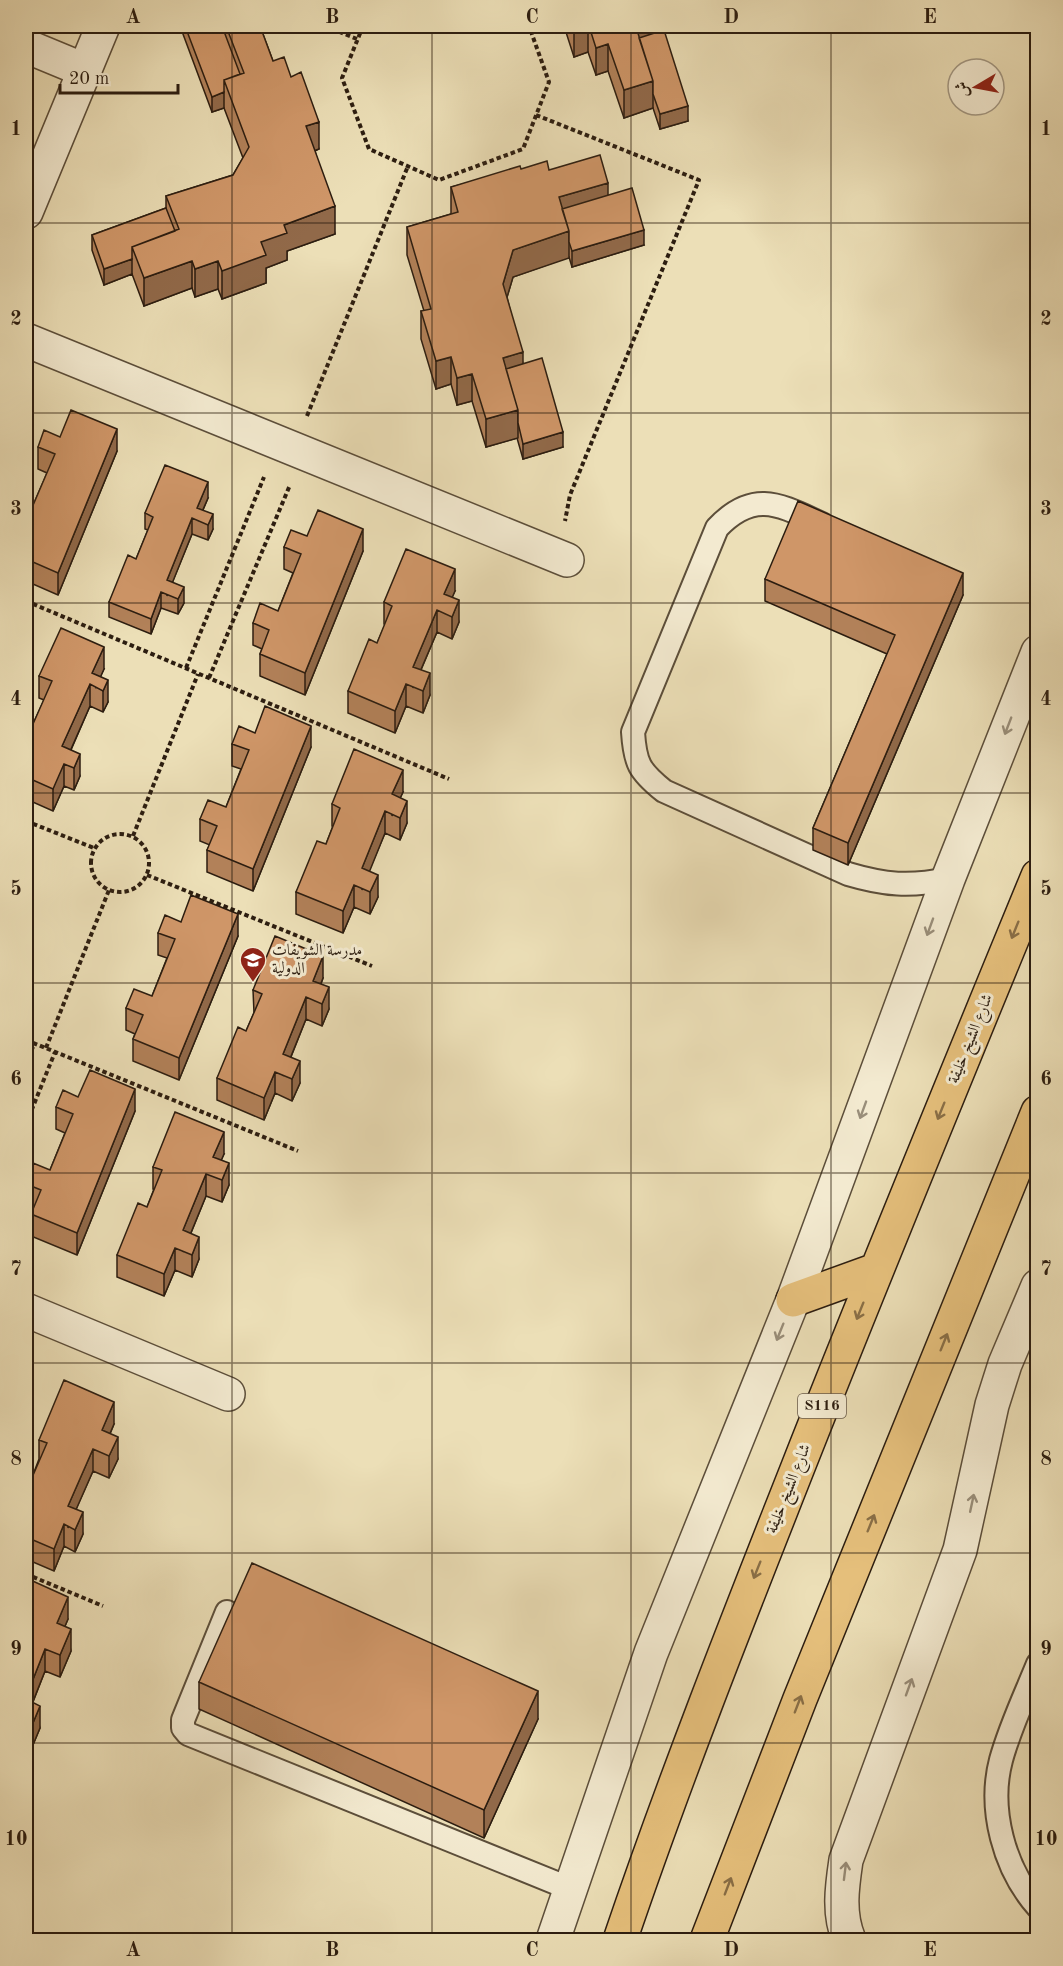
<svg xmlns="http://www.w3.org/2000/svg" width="1063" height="1966" font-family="'Old Standard TT',Amiri,serif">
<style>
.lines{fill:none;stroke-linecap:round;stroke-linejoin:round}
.service-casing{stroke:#5c4e3a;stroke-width:26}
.minor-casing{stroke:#5c4e3a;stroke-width:36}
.trunk-casing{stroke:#2c1d10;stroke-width:36}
.path{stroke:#2c1d10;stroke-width:4;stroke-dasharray:4.5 3;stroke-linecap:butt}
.service{stroke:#f3ead0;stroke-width:22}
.minor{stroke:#f3ead0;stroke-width:33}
.trunk{stroke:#e6c07c;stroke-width:33}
.wall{fill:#b28159;stroke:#2c1d10;stroke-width:1.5}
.shaded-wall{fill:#916949;stroke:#2c1d10;stroke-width:1.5}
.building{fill:#cf9668;stroke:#2c1d10;stroke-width:1.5}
.oneway{stroke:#998e7a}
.oneway2{stroke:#896e46}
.grid{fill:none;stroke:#2c1d10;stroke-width:1.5;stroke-opacity:0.55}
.labels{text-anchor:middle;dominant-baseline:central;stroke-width:6;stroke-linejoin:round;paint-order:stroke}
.shield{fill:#f3ead0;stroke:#685a4a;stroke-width:1.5}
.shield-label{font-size:15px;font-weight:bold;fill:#2c1d10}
.poi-label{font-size:16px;fill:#2c1d10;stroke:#f3ead0;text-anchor:start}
.street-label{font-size:16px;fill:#2c1d10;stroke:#f3ead0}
.neatline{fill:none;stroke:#2c1d10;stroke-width:2}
.grid-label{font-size:20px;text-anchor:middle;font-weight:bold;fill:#2c1d10}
</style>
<rect width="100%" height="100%" fill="#ecdfb7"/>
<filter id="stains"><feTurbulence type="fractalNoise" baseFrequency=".00333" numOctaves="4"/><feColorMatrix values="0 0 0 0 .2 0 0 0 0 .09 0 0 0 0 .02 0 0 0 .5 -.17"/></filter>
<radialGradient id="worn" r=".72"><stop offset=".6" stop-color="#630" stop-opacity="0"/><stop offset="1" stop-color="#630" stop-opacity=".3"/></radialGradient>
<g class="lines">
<g class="service-casing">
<path id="service" d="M822,524C780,505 754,489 717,528L633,732C635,763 639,771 664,791L848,874C885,885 910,887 948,879
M227,1612L183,1720V1728L188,1734L571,1889
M1038,1664C1025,1696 1010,1727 1001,1760C988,1809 1004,1869 1038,1907"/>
</g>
<g class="minor-casing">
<path id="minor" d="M26,46L84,70
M26,212L103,26
M26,340L567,560
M26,1310L228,1394
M553,1940L651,1653L793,1300L948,879L1038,652
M849,1940C838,1914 842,1887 846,1860L960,1550L992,1405L1005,1364L1038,1286"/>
</g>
<g class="trunk-casing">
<path id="trunk" d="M793,1300L876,1270
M620,1940C674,1781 736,1624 798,1467C876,1269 957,1073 1038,876
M707,1940L800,1699L1038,1112"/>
</g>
<path class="path" d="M325,26L357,39
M363,26L342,78L369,149L439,180L523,149L549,82L529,26
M536,115L699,180L570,495L565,521
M307,416L408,166
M26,601L449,779
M186,668L264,477
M209,678L290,485
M26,821L94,848
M91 863a29 29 0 1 1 58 0a29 29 0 1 1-58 0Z
M133,836L198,674
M147,875L372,966
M26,1040L298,1151
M46,1048L109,890
M26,1065L34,1044
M26,1124L55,1052
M26,1574L103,1606"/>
<use href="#service" class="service"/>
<use href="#minor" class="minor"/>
<use href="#trunk" class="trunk"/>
</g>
<path class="wall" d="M183,26H222L225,34V26H260L273,61L291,77L319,149L315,151L335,234L287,251V260L266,268V283L222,299L218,289L195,297L192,288L144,306L132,274L104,285L92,250V235L166,208V196L233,175L243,158L224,108L212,112L183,34Z
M564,26H656V33L688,121L660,129L653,108L624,118L608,71L596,75L588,52L574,57Z
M521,169L549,170L608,195L644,245L572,267L569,257L513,277L507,297L523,364L563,447L523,459L517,438L486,447L472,401L457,405L451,384L436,389L421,339V311H424L407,255V227L451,214V187Z
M60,437L117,451L58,595L26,581V508L31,510L47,473L38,469V447Z
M208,498L203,510L213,529L208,540L192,534L172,583L184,603L178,614L161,608L151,634L109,617V602L136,559L148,530L145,529V513Z
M307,536L363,551L305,695L260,676V654L262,649L253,645V623L278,611L293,573L284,569V547Z
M765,579L963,595L848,865L813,850V828L887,654L765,601Z
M455,591L452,597L459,622L452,639L437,632L421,670L430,695L423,713L406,706L395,733L348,713V691L377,643L385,625L384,624V602Z
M104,669L100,677L108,702L103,712L90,706L71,750L80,776L74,790L64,786L53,811L26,799V720L33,724L44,700L39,698V676Z
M255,733L311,747L253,891L207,872V850L210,845L200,841V819L226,807L241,769L232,766V744Z
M403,792L400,798L407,823L400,840L385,833L369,871L378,897L370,914L354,907L343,933L296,914V892L326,844L333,826H332V804Z
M181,922L238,936L179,1080L133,1061V1039L135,1034L126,1030V1008L152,996L167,958L158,955V933Z
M323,978L321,984L329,1009L322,1026L306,1019L291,1057L300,1083L292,1101L275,1093L264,1120L217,1100V1078L246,1031L254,1013L253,990Z
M78,1097L135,1111L77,1255L31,1236V1214L33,1209L26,1206V1180L50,1170L65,1133L56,1129V1107Z
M224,1154L221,1160L229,1185L222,1202L206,1196L191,1233L199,1259L192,1277L175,1270L164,1296L117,1277V1255L147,1207L154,1189H153V1167Z
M114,1424L110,1434L118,1459L109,1478L93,1471L76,1509L83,1534L75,1552L64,1546L54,1571L26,1559V1477L31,1480L39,1459V1440Z
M26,1578L68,1619L65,1626L71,1651L60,1677L45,1671L33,1702L40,1728L30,1752L26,1750Z
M199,1682L538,1719L484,1838L199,1709Z"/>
<path class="shaded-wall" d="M585,26H588V52L574,57V29Z
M641,26H656V48L640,53L636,27Z
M608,44V71L596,75V48Z
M653,81V108L624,118V90Z
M224,92V108L212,112V97Z
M688,106V121L660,129V114Z
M319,122V149L306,154V126Z
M608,183V210L563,224L559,197Z
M335,206V234L287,251V260L266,268V283L222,299V271L284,225Z
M644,230V245L572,267V251Z
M569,231V258L513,277L503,311V284L513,250Z
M132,259V274L104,285V269Z
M192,261V288L144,306V278Z
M218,261V289L195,297V269Z
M523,352V379L507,384L503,358Z
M451,357V384L436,389V361Z
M472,374V401L457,405V378Z
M518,410V438L486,447V419Z
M117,429V451L58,595V573Z
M563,432V447L523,459V444Z
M208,482V498L198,521L197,508Z
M213,514V529L208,540V525Z
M192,518V534L167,596V580Z
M363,529V551L305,695V673Z
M455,569V591L445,614L444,594Z
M963,573V595L848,865V843Z
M184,587V603L178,614V599Z
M161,592V608L151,634V619Z
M459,600V622L452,639V617Z
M437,610V632L413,688V667Z
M104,647V669L96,687L92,673Z
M430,673V695L423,713V691Z
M108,680V702L103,712V691Z
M90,684V706L64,765V786L53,811V789L62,746Z
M406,684V706L395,733V711Z
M311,726V747L253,891V869Z
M80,754V776L74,790V768Z
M403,770V792L392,816V794Z
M407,801V823L400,840V818Z
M385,811V833L362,890V868Z
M378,875V897L370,914V892Z
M30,876V891L26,902V886Z
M354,885V907L343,933V911Z
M238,914V936L179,1080V1058Z
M323,956V978L314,1001L313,981Z
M329,987V1009L322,1026V1004Z
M306,997V1019L283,1076V1054Z
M300,1061V1083L292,1101V1079Z
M275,1072V1093L264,1120V1098Z
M135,1089V1111L77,1255V1233Z
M224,1132V1154L214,1177L213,1157Z
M229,1163V1185L222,1202V1180Z
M206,1174V1196L183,1252V1230Z
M199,1237V1259L192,1277V1255Z
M175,1248V1270L164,1296V1274Z
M33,1370V1392L26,1409V1387Z
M114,1402V1424L102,1452V1430Z
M118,1437V1459L109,1478V1456Z
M93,1449V1471L68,1528V1506Z
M83,1512V1534L75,1552V1530Z
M64,1524V1546L54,1571V1549Z
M68,1597V1619L57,1645V1623Z
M71,1629V1651L60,1677V1655Z
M45,1649V1671L26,1719V1697Z
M538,1691V1719L484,1838V1810Z
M40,1706V1728L30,1752V1730Z"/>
<path class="building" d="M185,26H222L240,74L224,80V92L212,97Z
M226,26H260L273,61L284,57L291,77L301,72L319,122L306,126L335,206L284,225L287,233L261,242L266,255L222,271L218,261L195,269L192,261L144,278L132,247L179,229L166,196L233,175L249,147L224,80L244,73Z
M573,26H585L574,29Z
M589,26H641L636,27L653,81L624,90L608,44L596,48Z
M664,30L688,106L660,114L653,94V81L639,38Z
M600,155L608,183L559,197L569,231L513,250L503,284L523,352L503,358L518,410L486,419L472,374L457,378L451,357L436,361L421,311L431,309L407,227L458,212L451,187L520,166L521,169L547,161L549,170Z
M632,188L644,230L572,251L569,242V231L562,209Z
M166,208L175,231L132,247V259L104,269L92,235Z
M542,358L563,432L523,444L518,423V410L506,369Z
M71,410L117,429L58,573L26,559V508L31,510L55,454L38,447L44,430L60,437Z
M165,465L208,482L197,508L213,514L208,525L192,518L167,580L184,587L178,599L161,592L151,619L109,602L128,555L136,559L153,517L145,513Z
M798,501L963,573L848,843L813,828L895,635L765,579Z
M318,510L363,529L305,673L260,654L269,630L253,623L260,603L278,611L301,554L284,547L291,530L307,536Z
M406,549L455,569L444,594L459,600L452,617L437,610L413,667L430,673L423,691L406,684L395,711L348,691L369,639L377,643L392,606L384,602Z
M61,628L104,647L92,673L108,680L103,691L90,684L62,746L80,754L74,768L64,764L53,789L26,777V720L33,724L52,681L39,676Z
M265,706L311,726L253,869L207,850L217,826L200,819L208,800L226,807L249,750L232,744L239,726L255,733Z
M354,749L403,770L392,794L407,801L400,818L385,811L362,868L378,875L370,892L354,885L343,911L296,892L317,841L326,844L340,808L332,804Z
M26,874L30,876L26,886Z
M191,895L238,914L179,1058L133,1039L143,1015L126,1008L134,989L152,996L175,939L158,933L165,915L181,922Z
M275,936L323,956L313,981L329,987L322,1004L306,997L283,1054L300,1061L292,1079L275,1072L264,1098L217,1078L238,1027L246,1031L262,994L253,990Z
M90,1070L135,1089L77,1233L31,1214L41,1190L26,1184V1180L33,1163L50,1170L73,1114L56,1107L63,1090L78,1097Z
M175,1112L224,1132L213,1157L229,1163L222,1180L206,1174L183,1230L199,1237L192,1255L175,1248L164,1274L117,1255L138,1203L147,1207L162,1170L153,1167Z
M26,1367L33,1370L26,1387Z
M64,1380L114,1402L102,1430L118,1437L109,1456L93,1449L68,1506L83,1512L75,1530L64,1524L54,1549L26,1537V1477L31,1480L47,1443L39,1440Z
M252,1563L538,1691L484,1810L199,1682Z
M26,1578L68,1597L57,1623L71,1629L60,1655L45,1649L26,1697Z
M26,1699L40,1706L30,1730L26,1728Z"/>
<defs><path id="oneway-shaft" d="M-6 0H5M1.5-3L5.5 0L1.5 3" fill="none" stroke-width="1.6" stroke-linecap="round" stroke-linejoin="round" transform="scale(1.5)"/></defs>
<g class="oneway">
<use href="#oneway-shaft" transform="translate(1008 726) rotate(111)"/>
<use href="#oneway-shaft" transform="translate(930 927) rotate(110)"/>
<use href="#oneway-shaft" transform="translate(863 1110) rotate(110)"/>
<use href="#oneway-shaft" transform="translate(780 1332) rotate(112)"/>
<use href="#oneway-shaft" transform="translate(972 1503) rotate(-78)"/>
<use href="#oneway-shaft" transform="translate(909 1687) rotate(-70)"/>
<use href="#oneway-shaft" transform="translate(845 1871) rotate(-83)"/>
</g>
<g class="oneway2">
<use href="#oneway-shaft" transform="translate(1015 930) rotate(112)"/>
<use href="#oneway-shaft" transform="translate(941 1111) rotate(112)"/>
<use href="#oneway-shaft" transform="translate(860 1311) rotate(112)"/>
<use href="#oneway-shaft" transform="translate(944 1342) rotate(-68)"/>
<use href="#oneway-shaft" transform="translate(871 1523) rotate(-68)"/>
<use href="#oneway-shaft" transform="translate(757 1570) rotate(112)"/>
<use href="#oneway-shaft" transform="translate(798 1704) rotate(-69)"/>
<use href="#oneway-shaft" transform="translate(728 1886) rotate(-69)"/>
</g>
<path class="grid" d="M232,26V1940M432,26V1940M631,26V1940M831,26V1940M26,223H1038M26,413H1038M26,603H1038M26,793H1038M26,983H1038M26,1173H1038M26,1363H1038M26,1553H1038M26,1743H1038"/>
<defs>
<g id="school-pin" transform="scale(1.35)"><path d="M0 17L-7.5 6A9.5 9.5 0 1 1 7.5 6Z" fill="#8f2418" stroke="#f3ead0"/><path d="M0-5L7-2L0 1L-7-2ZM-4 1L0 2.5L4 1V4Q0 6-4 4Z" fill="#fff"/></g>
</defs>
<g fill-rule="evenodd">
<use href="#school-pin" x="253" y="960"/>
</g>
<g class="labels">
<rect class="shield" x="798" y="1394" width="48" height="24" rx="4.5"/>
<g class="shield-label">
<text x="822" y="1406">S116</text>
</g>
<g class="poi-label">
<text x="272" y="951">مدرسة الشويفات<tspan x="272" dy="18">الدولية</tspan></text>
</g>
<g class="street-label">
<text transform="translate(971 1039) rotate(-68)">شارع الشيخ خليفة</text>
<text transform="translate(789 1489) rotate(-68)">شارع الشيخ خليفة</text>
</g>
</g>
<rect width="1063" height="1966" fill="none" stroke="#ecdfb7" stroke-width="66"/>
<g transform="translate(976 87) rotate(260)"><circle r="28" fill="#f3ead0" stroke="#a39883" stroke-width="1.5"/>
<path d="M0-4.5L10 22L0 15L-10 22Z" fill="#8f2418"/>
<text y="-9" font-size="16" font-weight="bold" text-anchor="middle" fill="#2c1d10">ش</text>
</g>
<path d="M60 84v9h118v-9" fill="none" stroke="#2c1d10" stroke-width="3"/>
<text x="69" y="84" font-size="18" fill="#2c1d10" stroke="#f3ead0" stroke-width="4.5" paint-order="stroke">20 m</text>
<rect x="33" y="33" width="997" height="1900" class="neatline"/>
<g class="grid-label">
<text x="133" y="23">A</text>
<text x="332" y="23">B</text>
<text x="532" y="23">C</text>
<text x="731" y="23">D</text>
<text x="930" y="23">E</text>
<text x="16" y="135">1</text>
<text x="1046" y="135">1</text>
<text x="16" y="325">2</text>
<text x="1046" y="325">2</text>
<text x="16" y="515">3</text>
<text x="1046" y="515">3</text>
<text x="16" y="705">4</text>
<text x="1046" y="705">4</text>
<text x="16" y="895">5</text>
<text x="1046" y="895">5</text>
<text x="16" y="1085">6</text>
<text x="1046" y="1085">6</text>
<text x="16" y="1275">7</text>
<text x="1046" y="1275">7</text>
<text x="16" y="1465">8</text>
<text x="1046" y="1465">8</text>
<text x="16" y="1655">9</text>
<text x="1046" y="1655">9</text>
<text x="16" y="1845">10</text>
<text x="1046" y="1845">10</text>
<text x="133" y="1956">A</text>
<text x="332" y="1956">B</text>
<text x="532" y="1956">C</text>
<text x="731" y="1956">D</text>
<text x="930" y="1956">E</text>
</g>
<rect width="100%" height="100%" filter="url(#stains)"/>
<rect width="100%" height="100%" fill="url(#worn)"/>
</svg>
